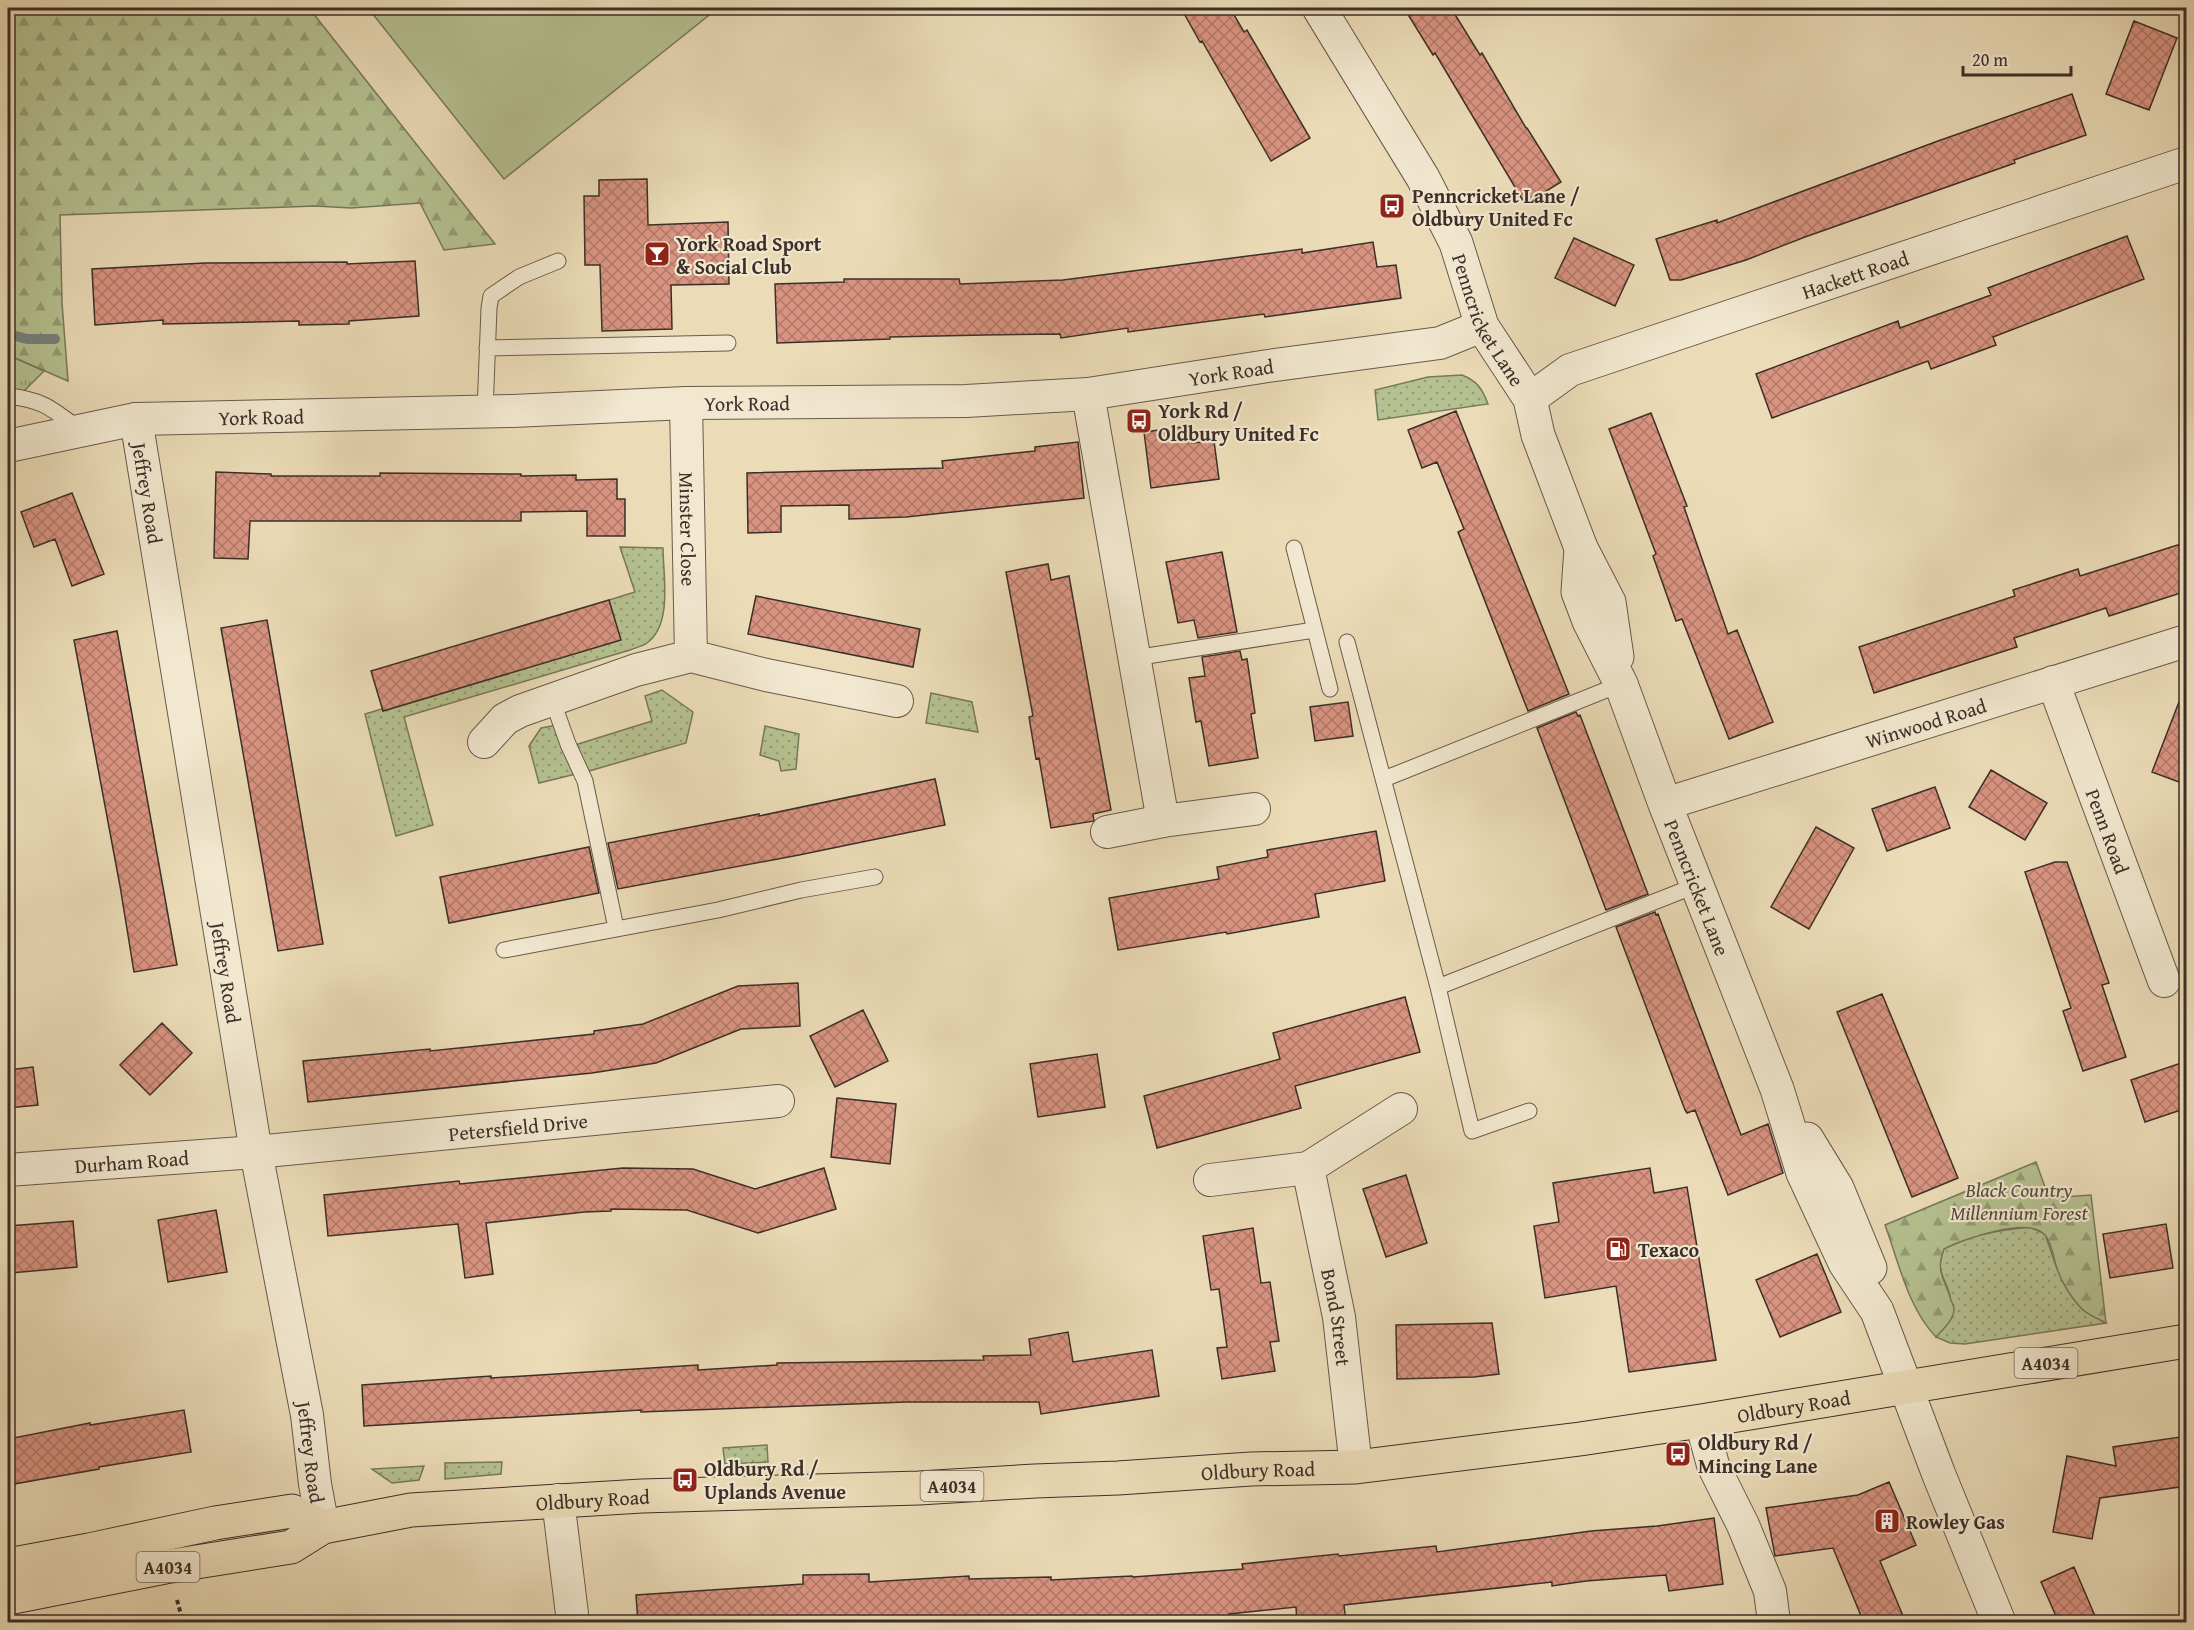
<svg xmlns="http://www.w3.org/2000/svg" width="2194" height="1630" font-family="'Gentium Book Plus',serif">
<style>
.grass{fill:url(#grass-dots);stroke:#78785c;stroke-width:1.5}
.forest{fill:url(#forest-firs);stroke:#78785c;stroke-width:1.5}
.park{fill:url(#park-tufts);stroke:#78785c;stroke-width:1.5}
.pitch{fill:#b5c190;stroke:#78785c;stroke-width:1.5}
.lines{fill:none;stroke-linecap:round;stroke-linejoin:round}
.stream{stroke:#76817e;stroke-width:10}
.building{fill:url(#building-cross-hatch);stroke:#3c2e28;stroke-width:1.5}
.service-casing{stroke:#685a4c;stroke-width:17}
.minor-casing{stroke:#685a4c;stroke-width:34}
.tertiary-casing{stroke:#685a4c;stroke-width:35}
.primary-casing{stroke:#3c2e28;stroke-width:35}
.path{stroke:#3c2e28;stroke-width:4;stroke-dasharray:4.5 3;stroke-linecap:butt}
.service{stroke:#f2e8d0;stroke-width:15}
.minor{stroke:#f2e8d0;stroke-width:32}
.tertiary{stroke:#f2e8d0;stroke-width:33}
.primary{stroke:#ebdcb7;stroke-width:33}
.labels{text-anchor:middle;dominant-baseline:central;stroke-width:4.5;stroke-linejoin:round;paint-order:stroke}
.shield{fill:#f2e8d0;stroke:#73665a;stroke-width:1.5}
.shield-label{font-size:18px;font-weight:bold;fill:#3c2e28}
.poi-label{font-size:20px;font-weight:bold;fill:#3c2e28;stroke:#f2e8d0;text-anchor:start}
.street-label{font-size:20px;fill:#3c2e28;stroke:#f2e8d0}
.park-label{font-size:20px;font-style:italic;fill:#544b3d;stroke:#f2e8d0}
</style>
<defs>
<pattern id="grass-dots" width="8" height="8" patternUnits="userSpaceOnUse" patternTransform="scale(1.5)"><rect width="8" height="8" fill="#b5c190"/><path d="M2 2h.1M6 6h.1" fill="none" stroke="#949d76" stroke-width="1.8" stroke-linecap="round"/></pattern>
<pattern id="forest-firs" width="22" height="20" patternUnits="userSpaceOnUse" patternTransform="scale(1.5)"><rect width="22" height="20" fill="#b5c190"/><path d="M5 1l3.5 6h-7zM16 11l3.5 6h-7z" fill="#949d76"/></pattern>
<pattern id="park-tufts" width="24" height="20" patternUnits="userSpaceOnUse" patternTransform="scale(1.5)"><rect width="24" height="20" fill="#b5c190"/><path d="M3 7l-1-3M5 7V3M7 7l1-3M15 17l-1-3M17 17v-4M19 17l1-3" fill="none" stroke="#949d76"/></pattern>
<pattern id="building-cross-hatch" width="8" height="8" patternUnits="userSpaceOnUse" patternTransform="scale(1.5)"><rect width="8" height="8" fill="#d99481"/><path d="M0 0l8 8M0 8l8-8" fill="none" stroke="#b1796a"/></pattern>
</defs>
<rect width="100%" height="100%" fill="#ebdcb7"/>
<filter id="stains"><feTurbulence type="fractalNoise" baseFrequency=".00333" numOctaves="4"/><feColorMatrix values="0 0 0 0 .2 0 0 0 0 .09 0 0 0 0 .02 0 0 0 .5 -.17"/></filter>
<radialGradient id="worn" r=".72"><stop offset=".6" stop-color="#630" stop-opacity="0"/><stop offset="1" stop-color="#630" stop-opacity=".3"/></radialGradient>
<path class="grass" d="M1462,375C1477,381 1482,388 1488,404L1378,420L1375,390L1428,377Z
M620,547L663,548C663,575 673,624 647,643C643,646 635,648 630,650L404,717L433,825L396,836L365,714L382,709L383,711L620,640L609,600L635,592Z
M662,690L693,712L686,743L589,771L575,745L652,721L645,696Z
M931,693L972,702L978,732L926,723Z
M557,725L576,774L539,783L529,746L541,728Z
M765,726L799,734L796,769L781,771L779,761L760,755Z
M2030,1227L2045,1234L2057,1269L2083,1310L2106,1323L1965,1344L1950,1343L1936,1337L1949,1322C1949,1313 1952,1300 1949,1292C1942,1272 1936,1271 1944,1249C1971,1235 2000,1230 2030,1227Z
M767,1445L768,1462L725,1464L723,1448Z
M502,1462L501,1474L445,1479V1463Z
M424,1466L419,1480L392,1483L372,1469Z"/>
<path class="forest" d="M8,8H309L495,244L444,250L420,203L351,208L315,206L60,215L62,303L68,381L8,355Z
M2036,1162L2049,1198L2091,1195L2106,1323C2099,1319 2088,1315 2082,1309C2071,1298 2060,1280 2056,1265C2053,1256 2052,1243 2045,1235C2029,1216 1962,1239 1944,1249C1935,1272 1945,1279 1951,1300C1952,1303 1954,1306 1954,1309C1954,1320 1942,1330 1936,1337C1908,1308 1899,1263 1885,1225Z"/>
<path class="park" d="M8,355L44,371L8,407Z"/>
<path class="pitch" d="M368,8H718L504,179Z"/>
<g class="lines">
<path class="stream" d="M8,334L27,339H55"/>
</g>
<path class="building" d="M1181,8H1230L1244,32L1247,30L1310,138L1271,161L1202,41L1200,42Z
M1404,8H1451L1480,55L1482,53L1526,128H1527L1561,182L1525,204L1435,53L1433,55Z
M2134,21L2177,38L2149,110L2106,94Z
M2072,94L2086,135L2014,160L2015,163L1805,237L1746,260L1681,280H1670L1656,239L1717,220V223L1938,141Z
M647,179L648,225L728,222L729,284L671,285L672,329L602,331L600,265H585L584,196H599V180Z
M2127,236L2144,279L1993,337L1996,345L1931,369L1928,361L1772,418L1756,374L1898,321L1900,328L1991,295L1988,288Z
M1574,238L1634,265L1615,306L1555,278Z
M1373,242L1377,267L1396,265L1401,298L1265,317L1264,314L1128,332V328L1061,338L1060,334L985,335L890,337V339L777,343L775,284L844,282V279H959L960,284L1063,280L1302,249V253Z
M415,261L419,316L349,321V324L299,325V321L163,324V320L95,325L92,269L205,263L347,262V264Z
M1456,411L1569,694L1528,711L1458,532L1464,529L1437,462L1422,468L1408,430Z
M1651,413L1687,506L1684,507L1728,634L1737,630L1773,722L1729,739L1682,619L1676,621L1653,556L1656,554L1609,429Z
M1190,426L1192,443L1214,441L1219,479L1151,488L1144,432Z
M1078,442L1084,498L906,517L849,519V505L781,506V532L748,533L747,473L943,468L942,461L1035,451V447Z
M216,472L271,474V476H380V473L521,474V476L576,475V480L617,479V499H625V536H587V511L521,512V521H250L248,559L214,558Z
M72,493L104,574L72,586L55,539L34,547L21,512Z
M2187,542V591L2109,616L2106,608L2014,638L2017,647L1874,693L1859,647L2015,596L2013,590L2078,569L2080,576Z
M1222,552L1237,632L1198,638L1194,620L1178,623L1166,562Z
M1048,564L1051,580L1069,576L1111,810L1093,814L1094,821L1051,828L1039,758L1036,759L1029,717L1033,716L1006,572Z
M756,596L920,629L913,667L748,634Z
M609,600L621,640L383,711L371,671Z
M267,620L323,944L278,951L221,628Z
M117,631L177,965L134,972L120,886L74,640Z
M1240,651L1242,660L1247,659L1255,713L1251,714L1258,758L1209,766L1201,721L1196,722L1189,678L1205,676L1202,657Z
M2184,689H2187V785L2152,772Z
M1348,702L1353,736L1315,741L1310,707Z
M1576,712L1578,716L1580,715L1648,894L1606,910L1537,728Z
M1991,770L2047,803L2025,840L1969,807Z
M935,779L945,825L799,855L618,889L608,843L759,814V816Z
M1935,787L1950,828L1887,851L1872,809Z
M1816,827L1854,848L1809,929L1771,907Z
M1376,831L1385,881L1315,894L1319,917L1227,934L1226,932L1118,950L1109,898L1219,879L1217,867L1268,857L1267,850Z
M589,847L599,893L449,923L440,877Z
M2055,862H2067L2109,983L2102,985L2126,1057L2083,1071L2063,1011L2071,1008L2025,872Z
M1655,912L1656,915L1658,914L1741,1135L1768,1124L1783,1173L1728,1195L1695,1110L1687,1113L1685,1110L1616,927Z
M798,983L800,1026L741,1029L656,1063L592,1073L308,1102L303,1061L430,1049V1051L594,1034V1031L643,1024L738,986Z
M1882,994L1958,1178L1912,1197L1837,1012Z
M1405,997L1420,1052L1295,1086L1301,1108L1157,1148L1144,1096L1280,1059L1273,1033Z
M863,1010L888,1061L835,1087L810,1036Z
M162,1023L192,1053L150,1095L120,1065Z
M1097,1054L1105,1107L1038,1117L1030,1064Z
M2187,1061V1108L2145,1122L2131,1080Z
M33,1067L38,1105L8,1108V1070Z
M837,1098L896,1104L890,1164L831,1157Z
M623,1168L693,1169L755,1189L824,1168L836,1209L758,1233L687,1210L611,1209V1211L584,1212L486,1223L493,1274L465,1278L458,1224L328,1236L324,1195L459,1181L460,1184Z
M1650,1168L1654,1193L1687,1187L1716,1360L1629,1372L1616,1286L1545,1298L1534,1226L1559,1222L1553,1183Z
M1406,1175L1427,1243L1386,1257L1363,1189Z
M216,1210L227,1272L168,1282L158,1220Z
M73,1221L77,1267L11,1273L8,1226Z
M2166,1224L2173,1268L2110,1278L2103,1234Z
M1253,1228L1261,1283L1270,1282L1279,1341L1270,1342L1275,1371L1222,1379L1217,1348L1227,1347L1219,1289L1211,1290L1203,1236Z
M1817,1254L1841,1312L1780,1337L1756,1280Z
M1492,1323L1499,1374L1474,1377L1397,1379L1396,1325Z
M1068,1332L1073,1362L1152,1350L1159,1396L1041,1414L1039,1402H906L641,1412V1410L364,1426L362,1385L491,1376V1378L698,1365V1370L777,1365V1363L984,1360L983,1356L1031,1355L1029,1339Z
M184,1410L191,1452L99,1467V1469L8,1485V1439L90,1423V1425Z
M2187,1436V1486L2100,1498L2092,1539L2053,1532L2067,1456L2116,1466L2113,1447Z
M1889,1482L1916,1545L1880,1561L1906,1623H1864L1833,1548L1775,1556L1766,1508L1858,1495Z
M1714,1518L1723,1584L1669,1591L1666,1575L1586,1581L1552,1586V1582L1344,1605L1346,1623H1297L1296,1607L1229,1614L1230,1623H1177V1617L1082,1623H898V1621L638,1623L636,1595L803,1584V1575L869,1574V1582L969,1576V1579L1051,1577V1580L1132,1576L1133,1577L1243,1569L1242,1564L1338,1554L1339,1556L1436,1546L1437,1552L1591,1531L1657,1526Z
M2074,1567L2098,1623H2059L2041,1582Z"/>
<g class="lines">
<g class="service-casing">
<path id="service" d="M487,348L728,343
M8,396C43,400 51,408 79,429
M485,412L489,308L491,296L519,277L558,261
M1294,548L1330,689
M1347,642L1438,987L1472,1131L1529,1111
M1134,658L1314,630
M552,699L568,744L585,781L616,928
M1384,779L1621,684
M504,950L718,910L801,890L875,877
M1438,987L1697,885"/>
</g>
<g class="minor-casing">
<g id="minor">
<path d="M1088,394L1163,821"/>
<path id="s1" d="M1530,399L1570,370L2186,163"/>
<path id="s2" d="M686,403L691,656"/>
<path id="s3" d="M136,419L256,1152L307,1415L315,1484L323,1527"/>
<path id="s4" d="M8,446L136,419L513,411L686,403L966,401L1088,394L1268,366L1440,343L1482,326"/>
<path id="s5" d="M2053,682L2164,981"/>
<path d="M484,742L505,719L520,711L636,670L691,656L766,675L897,701"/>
<path id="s6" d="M1665,804L2186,641"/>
<path d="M1107,832L1163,821L1254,809"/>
<path id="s7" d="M1308,1168L1339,1317L1356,1467"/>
<path id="s8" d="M8,1170L256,1152L778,1101"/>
<path d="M1210,1180L1308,1168L1401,1109"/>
<path d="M1701,1421L1713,1465L1743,1525L1770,1591L1774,1622"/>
<path d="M558,1500L573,1622"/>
</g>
</g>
<g class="tertiary-casing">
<g id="tertiary">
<path id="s9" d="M1319,8L1423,178L1456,243L1482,326L1530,399L1538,435L1581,548L1609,602L1617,657"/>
<path id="s10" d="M1581,548L1578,592L1589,621L1621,684L1665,804L1777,1089L1803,1173L1845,1263L1877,1311L1939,1475L1999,1622"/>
<path d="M1807,1139L1837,1188L1870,1268"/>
</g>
</g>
<g class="primary-casing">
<g id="primary">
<path d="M8,1565L89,1550L215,1523L292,1511L323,1527"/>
<path id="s11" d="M8,1598L165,1567L291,1547L323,1527L411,1510L642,1496L919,1488L1035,1481L1118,1478L1251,1469L1356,1467L1580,1439L1701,1421L2186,1341"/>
</g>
</g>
<path class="path" d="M177,1600L183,1622"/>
<use href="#service" class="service"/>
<use href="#minor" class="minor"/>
<use href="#tertiary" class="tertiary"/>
<use href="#primary" class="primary"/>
</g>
<defs>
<g id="bus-square" transform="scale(1.35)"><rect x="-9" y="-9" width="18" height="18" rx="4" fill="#8f2418" stroke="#f2e8d0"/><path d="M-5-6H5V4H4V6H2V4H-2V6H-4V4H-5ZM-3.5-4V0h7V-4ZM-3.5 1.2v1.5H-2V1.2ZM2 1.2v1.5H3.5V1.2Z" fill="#fff"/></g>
<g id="bar-square" transform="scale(1.35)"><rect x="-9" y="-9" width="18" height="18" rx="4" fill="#8f2418" stroke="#f2e8d0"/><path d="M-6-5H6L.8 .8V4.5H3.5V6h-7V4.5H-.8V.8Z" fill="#fff"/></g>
<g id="fuel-square" transform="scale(1.35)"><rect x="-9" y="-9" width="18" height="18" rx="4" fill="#8f2418" stroke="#f2e8d0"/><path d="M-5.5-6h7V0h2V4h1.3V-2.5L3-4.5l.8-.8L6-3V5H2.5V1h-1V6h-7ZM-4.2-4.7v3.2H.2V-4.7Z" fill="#fff"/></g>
<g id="building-square" transform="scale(1.35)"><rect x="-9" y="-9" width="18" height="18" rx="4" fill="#8f2418" stroke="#f2e8d0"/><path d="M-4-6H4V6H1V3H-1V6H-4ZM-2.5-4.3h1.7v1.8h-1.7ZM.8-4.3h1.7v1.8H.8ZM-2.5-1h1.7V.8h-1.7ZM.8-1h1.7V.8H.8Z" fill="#fff"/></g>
</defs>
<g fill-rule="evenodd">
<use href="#bus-square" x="1392" y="206"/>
<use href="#bar-square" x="657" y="254"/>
<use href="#bus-square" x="1139" y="421"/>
<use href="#fuel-square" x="1618" y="1249"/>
<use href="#bus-square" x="1678" y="1454"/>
<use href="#bus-square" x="685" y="1480"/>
<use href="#building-square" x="1887" y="1521"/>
</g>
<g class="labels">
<g class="shield">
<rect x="2014.5" y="1348" width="63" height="30" rx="4.5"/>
<rect x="920.5" y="1471" width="63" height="30" rx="4.5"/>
<rect x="136.5" y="1552" width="63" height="30" rx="4.5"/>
</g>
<g class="shield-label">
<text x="2046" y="1363">A4034</text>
<text x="952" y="1486">A4034</text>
<text x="168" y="1567">A4034</text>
</g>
<g class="poi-label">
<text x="1412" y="195">Penncricket Lane /<tspan x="1412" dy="23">Oldbury United Fc</tspan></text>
<text x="676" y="243">York Road Sport<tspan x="676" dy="23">&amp; Social Club</tspan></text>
<text x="1158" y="410">York Rd /<tspan x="1158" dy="23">Oldbury United Fc</tspan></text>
<text x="1638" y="1249">Texaco</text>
<text x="1698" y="1442">Oldbury Rd /<tspan x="1698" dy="23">Mincing Lane</tspan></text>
<text x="704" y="1468">Oldbury Rd /<tspan x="704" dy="23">Uplands Avenue</tspan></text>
<text x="1906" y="1521">Rowley Gas</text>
</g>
<g class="street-label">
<text stroke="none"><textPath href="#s1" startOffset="350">Hackett Road</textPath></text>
<text stroke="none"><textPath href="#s9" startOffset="356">Penncricket Lane</textPath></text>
<text stroke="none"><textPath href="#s4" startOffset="1228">York Road</textPath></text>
<text stroke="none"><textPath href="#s4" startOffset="742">York Road</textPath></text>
<text stroke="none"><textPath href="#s4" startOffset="256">York Road</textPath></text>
<text stroke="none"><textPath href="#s3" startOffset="75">Jeffrey Road</textPath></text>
<text stroke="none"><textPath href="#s2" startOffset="126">Minster Close</textPath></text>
<text stroke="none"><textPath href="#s6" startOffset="273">Winwood Road</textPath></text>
<text stroke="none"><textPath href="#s5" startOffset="159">Penn Road</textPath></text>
<text stroke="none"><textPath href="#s10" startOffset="363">Penncricket Lane</textPath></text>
<text stroke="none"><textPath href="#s3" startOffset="561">Jeffrey Road</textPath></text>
<text stroke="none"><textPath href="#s8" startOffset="512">Petersfield Drive</textPath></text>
<text stroke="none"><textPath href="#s8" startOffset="124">Durham Road</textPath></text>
<text stroke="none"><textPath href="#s7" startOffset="152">Bond Street</textPath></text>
<text stroke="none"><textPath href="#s11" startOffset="1803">Oldbury Road</textPath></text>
<text stroke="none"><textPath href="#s3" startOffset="1048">Jeffrey Road</textPath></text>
<text stroke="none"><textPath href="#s11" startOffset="1263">Oldbury Road</textPath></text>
<text stroke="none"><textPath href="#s11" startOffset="597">Oldbury Road</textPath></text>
</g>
<g class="park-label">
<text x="2019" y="1189">Black Country<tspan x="2019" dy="23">Millennium Forest</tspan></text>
</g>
</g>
<rect width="2194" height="1630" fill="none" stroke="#ebdcb7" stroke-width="30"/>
<rect x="9" y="9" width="2176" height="1612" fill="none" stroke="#3c2e28" stroke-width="3"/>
<rect x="15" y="15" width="2164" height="1600" fill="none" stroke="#3c2e28" stroke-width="1.5"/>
<path d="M1963 66v9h108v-9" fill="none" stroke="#3c2e28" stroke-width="3"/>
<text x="1972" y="66" font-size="18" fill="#3c2e28" stroke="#f2e8d0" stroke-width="4.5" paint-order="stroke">20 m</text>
<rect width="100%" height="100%" filter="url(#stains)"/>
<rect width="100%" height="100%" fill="url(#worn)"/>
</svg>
